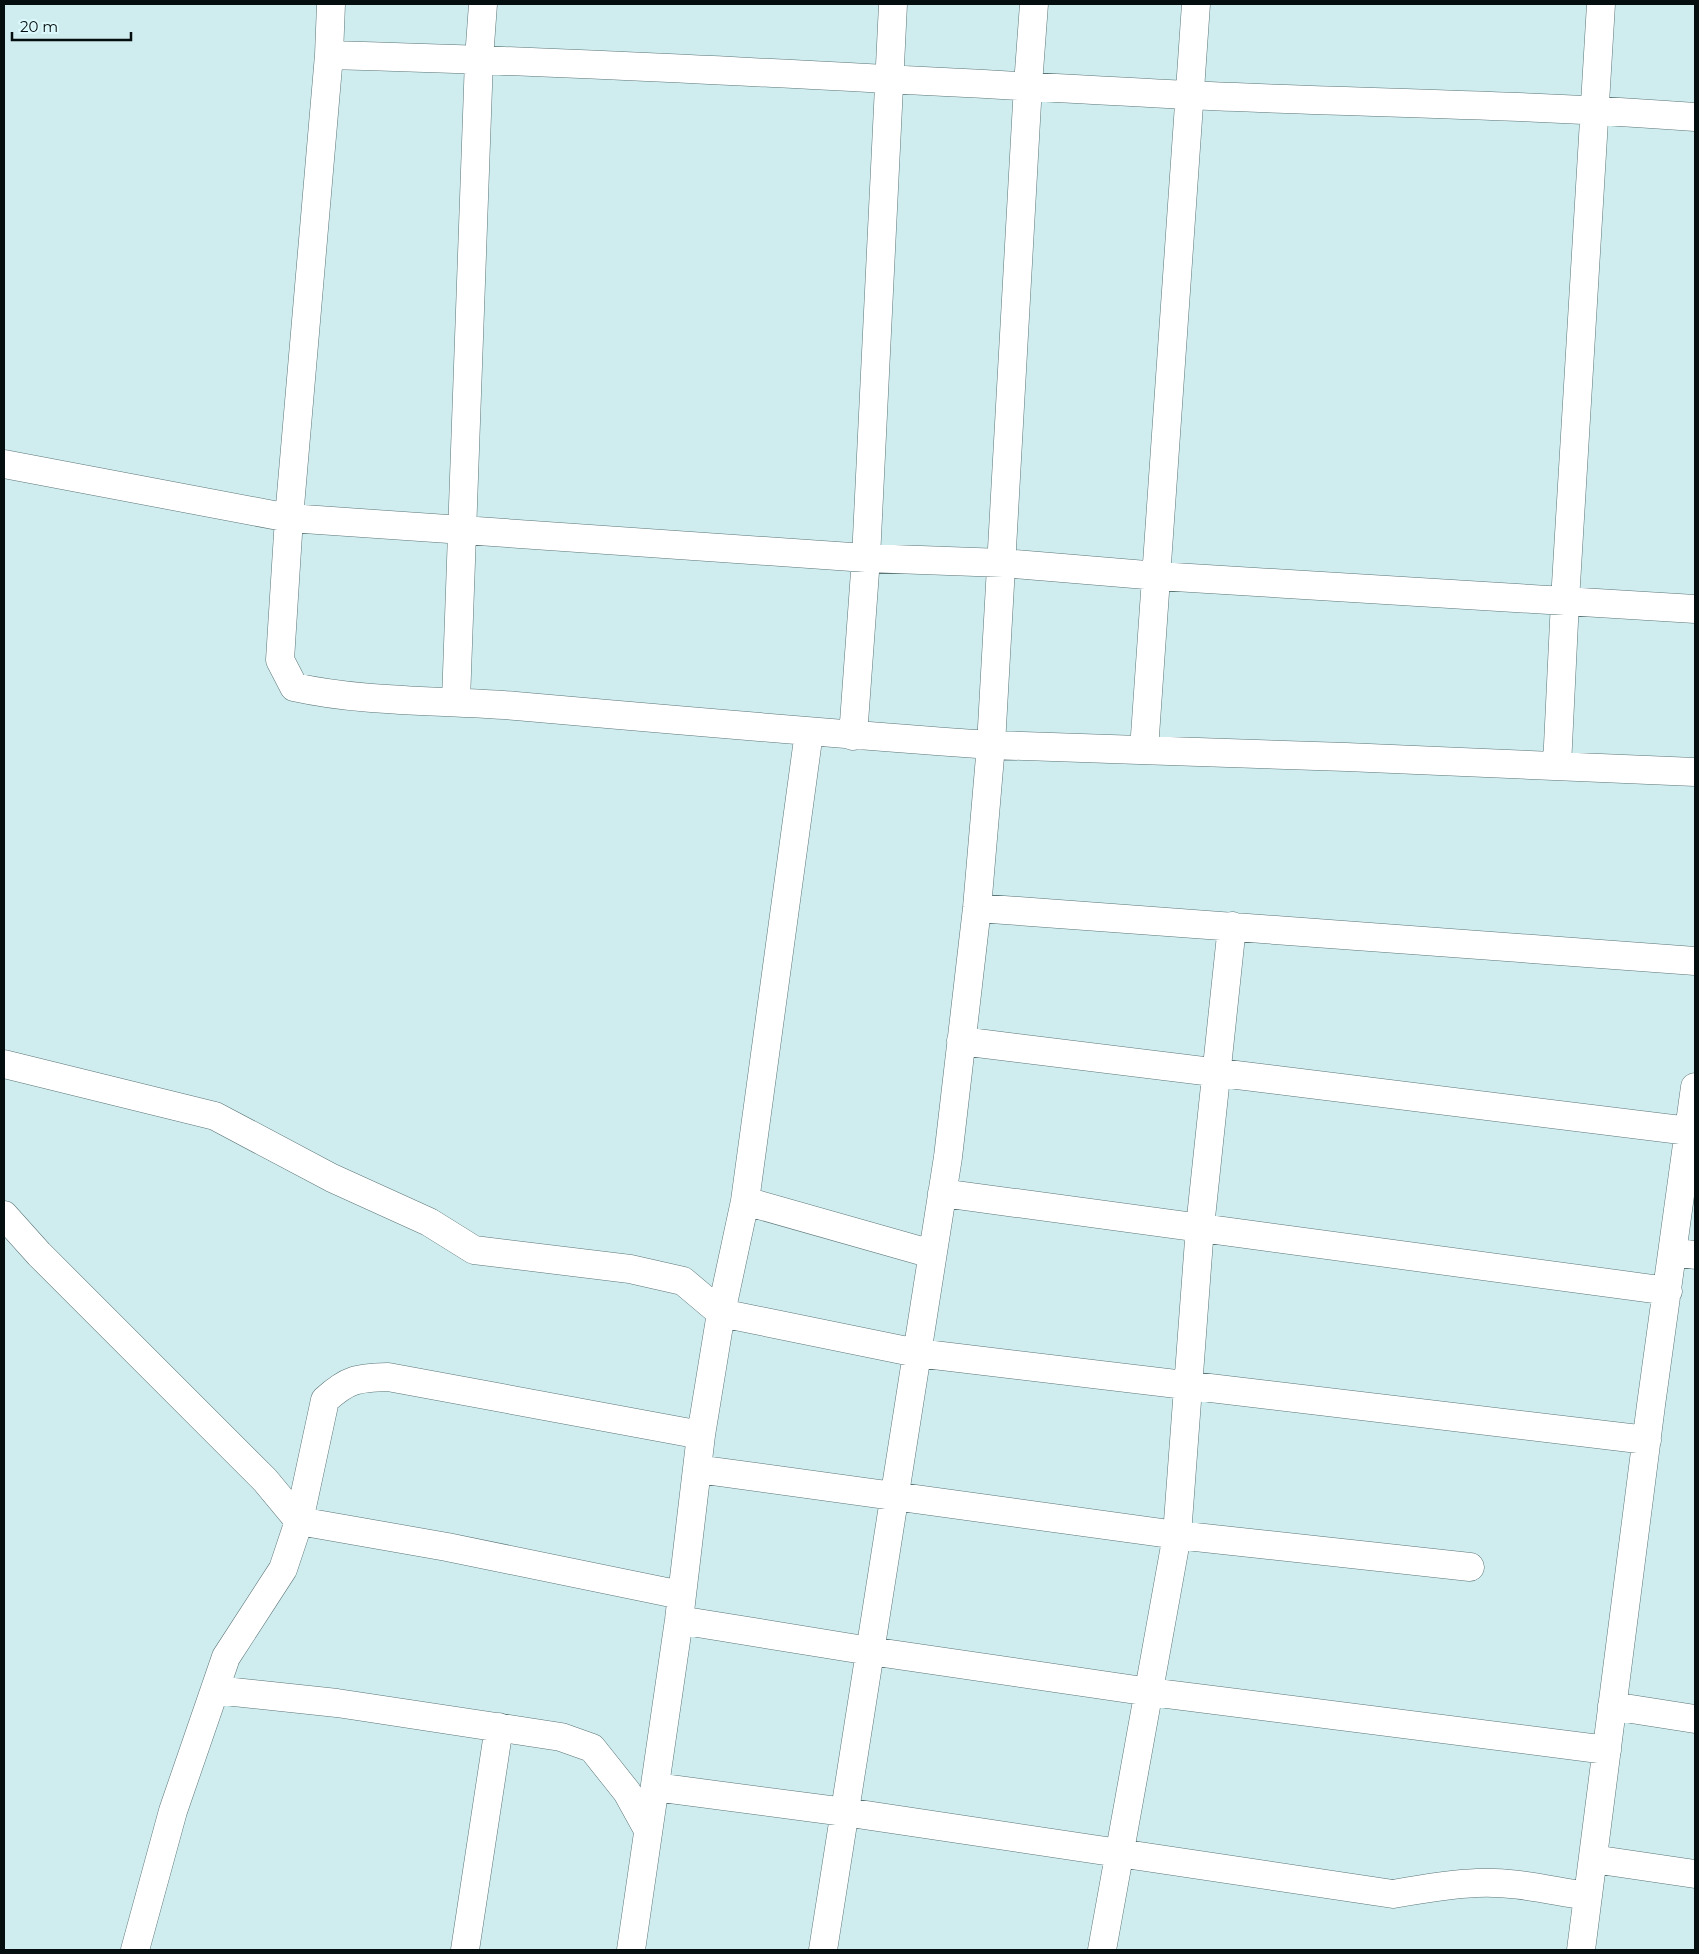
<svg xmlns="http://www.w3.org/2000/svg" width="1699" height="1954" font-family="Montserrat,sans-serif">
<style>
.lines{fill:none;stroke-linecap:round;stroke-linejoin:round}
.minor-casing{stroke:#5b7577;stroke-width:29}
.minor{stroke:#fff;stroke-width:28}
</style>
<rect width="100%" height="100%" fill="#cfecef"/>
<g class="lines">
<g class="minor-casing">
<path id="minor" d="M331,4L329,55L289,518L866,558L1003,563L1158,576L1695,609
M329,55C615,63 901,80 1187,95C1357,103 1526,104 1695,117
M4,464L289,518L280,660L294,687C366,703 443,700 516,706C674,720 833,734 991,745L1028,85L1034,4
M456,701L479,59L483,4
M809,732L745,1201L932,1254
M853,736L866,558L893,4
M1144,750L1196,4
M1557,766L1565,601L1601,4
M977,908L1695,961
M961,1041L1689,1131
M4,1064L215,1116L332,1178L429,1222L474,1250L630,1269L683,1281L721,1313L745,1201
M942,1193L1668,1291
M4,1215L39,1254L265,1480L299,1521L283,1569L226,1657L173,1811L135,1950
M1673,1252L1695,1255
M697,1469L1177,1535L1470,1567
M681,1595L447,1547L299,1521L325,1400C348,1379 357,1378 388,1377L701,1435
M679,1620L870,1651L1150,1692L1607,1750
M215,1690L337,1703L561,1737L592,1748L627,1792L648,1830
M1612,1706L1695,1719
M655,1787L845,1812L1393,1894C1421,1889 1449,1884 1477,1883C1514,1881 1552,1891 1588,1896
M1593,1859L1695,1874
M465,1950L499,1727
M631,1950L679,1620L701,1435L721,1313L917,1353L1647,1440
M823,1950L948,1157L977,908L991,745L1346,757L1695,772
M1102,1950L1177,1535L1200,1227L1232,926
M1581,1950L1651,1405L1695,1087"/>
</g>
<use href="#minor" class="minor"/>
</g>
<rect width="1699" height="1954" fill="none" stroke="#050e0f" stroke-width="10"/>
<path d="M12 32v8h119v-8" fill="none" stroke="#050e0f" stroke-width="2.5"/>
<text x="20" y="32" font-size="15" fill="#050e0f" stroke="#dcf9fc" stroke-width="4" paint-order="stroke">20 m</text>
</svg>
